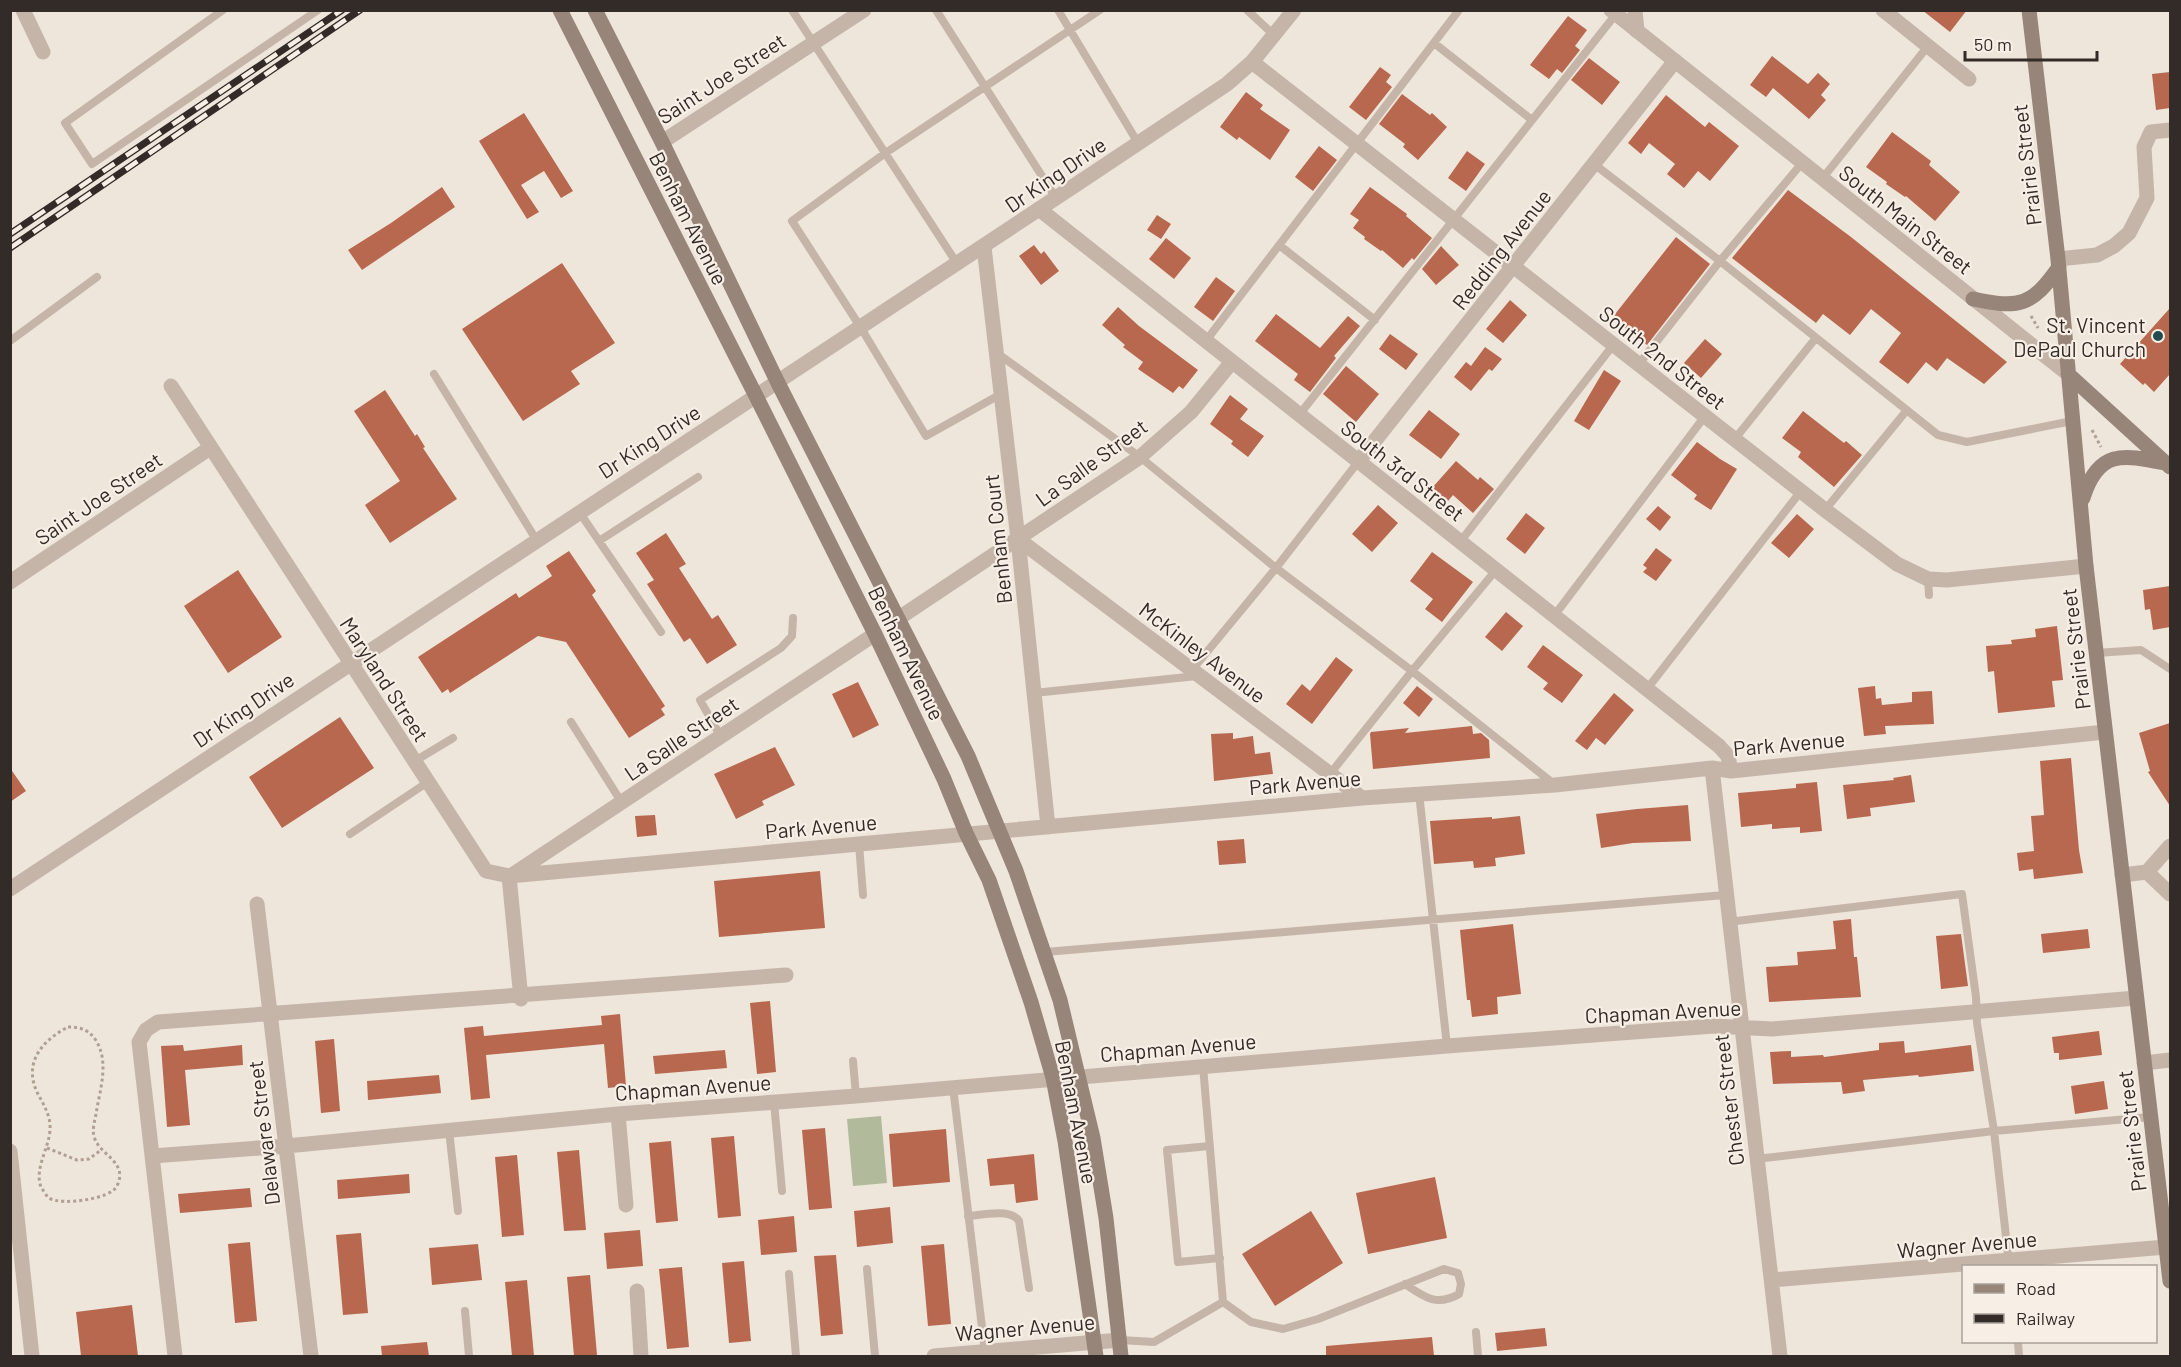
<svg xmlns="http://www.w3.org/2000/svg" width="2181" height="1367" font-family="Barlow,sans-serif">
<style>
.green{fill:#b1bb9c}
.building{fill:#b8684f}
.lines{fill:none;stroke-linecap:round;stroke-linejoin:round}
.path{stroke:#b09f92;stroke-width:3;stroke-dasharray:3 3;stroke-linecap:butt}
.service{stroke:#c5b5a8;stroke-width:8}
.minor{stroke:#c5b5a8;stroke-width:15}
.tertiary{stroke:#c5b5a8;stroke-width:15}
.secondary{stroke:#98857a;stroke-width:15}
.rail-casing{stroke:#332b27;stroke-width:7}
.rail{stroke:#f7efe6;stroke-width:4.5;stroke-dasharray:14;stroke-linecap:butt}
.poi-dot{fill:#224c4f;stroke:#f7efe6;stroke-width:2}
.labels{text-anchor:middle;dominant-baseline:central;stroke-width:4.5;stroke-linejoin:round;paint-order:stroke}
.street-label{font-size:21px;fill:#332b27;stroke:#f7efe6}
.poi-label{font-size:21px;fill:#332b27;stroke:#f7efe6;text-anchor:end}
</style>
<rect width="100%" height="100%" fill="#eee5db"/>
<path class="green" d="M881,1116L887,1183L853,1186L847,1119Z"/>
<path class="building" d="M1922,10H1967L1950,32Z
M1568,16L1587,30L1575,46L1580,50L1562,73L1557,69L1549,79L1530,65Z
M1772,56L1808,84L1818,73L1830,84L1821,95L1826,100L1809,119L1773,88L1766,97L1750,85Z
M1589,58L1620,82L1602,105L1571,80Z
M1380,67L1391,75L1386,82L1392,87L1366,120L1349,107Z
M2170,72V108L2156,110L2152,74Z
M1246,92L1263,105L1260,109L1290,130L1270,160L1239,137L1237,140L1220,127Z
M1402,94L1430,115L1432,113L1447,127L1418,160L1403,147L1405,144L1379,124Z
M1666,95L1705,127L1709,122L1739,146L1710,181L1698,171L1684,188L1667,174L1675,164L1649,143L1641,154L1628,143Z
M524,113L573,191L561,198L544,171L521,185L539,212L527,219L479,141Z
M1892,132L1931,161L1929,165L1960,192L1935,221L1906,196L1905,197L1886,184L1887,182L1866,167Z
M1319,146L1337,160L1313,191L1295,177Z
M1467,151L1485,164L1466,191L1448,178Z
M442,187L455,207L362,270L348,250L391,223Z
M1370,187L1407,214L1406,216L1432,238L1414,260L1412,258L1403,268L1382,250L1381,251L1364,239L1365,237L1353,228L1359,220L1350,214Z
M1788,190L1851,237L2007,362L1984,384L1947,358L1937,371L1926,362L1908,384L1879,362L1901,333L1871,309L1850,335L1823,314L1816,323L1732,258Z
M1157,215L1171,224L1161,239L1147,230Z
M1676,237L1710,264L1647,345L1612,318Z
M1166,238L1191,258L1174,279L1149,259Z
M1034,245L1041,254L1044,251L1059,271L1041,285L1019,256Z
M1441,246L1459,265L1436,285L1422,269Z
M562,263L615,343L571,371L580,384L523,421L462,329Z
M1216,277L1235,291L1213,321L1194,307Z
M1510,300L1527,315L1503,343L1486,329Z
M1118,307L1139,326L1198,370L1183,389L1179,386L1173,393L1138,369L1143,362L1123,347L1125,345L1102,325Z
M2170,308V374L2154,392L2145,383L2143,385L2120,364Z
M1276,314L1320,348L1348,316L1360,326L1334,356L1336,358L1310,392L1294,380L1298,374L1255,341Z
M1390,334L1418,354L1406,370L1379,349Z
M1705,339L1722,354L1701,378L1684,363Z
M1485,347L1502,359L1492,371L1489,369L1471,391L1454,377L1466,362L1471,366Z
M1346,366L1379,394L1356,422L1323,394Z
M1604,370L1621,381L1589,430L1574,421Z
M385,390L415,436L417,434L425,447L423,448L457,499L390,543L365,505L400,481L354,411Z
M1230,395L1248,409L1240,419L1264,436L1248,457L1231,444L1233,441L1210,424Z
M1429,410L1460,434L1441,459L1409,435Z
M1803,411L1844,443L1846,441L1862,455L1834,487L1798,457L1801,452L1782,438Z
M1697,442L1720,459L1737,469L1711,510L1694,499L1697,495L1671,475Z
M1456,461L1478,480L1480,477L1494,489L1473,513L1453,495L1448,501L1432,488Z
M1378,505L1398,523L1372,552L1352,534Z
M1658,506L1671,517L1660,531L1646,519Z
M1526,513L1545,528L1525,554L1506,539Z
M1797,514L1814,529L1789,558L1771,543Z
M666,533L686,564L679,568L712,619L718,615L737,645L707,664L690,638L684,642L647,584L654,580L636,553Z
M1656,548L1672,560L1656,581L1643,572L1647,568L1643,565Z
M569,551L596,591L592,595L665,706L661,709L665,715L629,738L566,642L538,636L450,693L448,689L442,693L418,657L516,593L519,598L552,576L546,566Z
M1432,552L1473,582L1442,622L1425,609L1433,599L1410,581Z
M238,570L282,637L228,673L184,606Z
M2170,586V627L2153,630L2150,609L2145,610L2143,590Z
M1506,612L1523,626L1502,651L1485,637Z
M2057,626L2063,680L2052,681L2055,707L1998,713L1994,671L1988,672L1986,646L2012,644L2011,640L2036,637L2035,629Z
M1543,645L1583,675L1562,703L1543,689L1548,683L1527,667Z
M1336,657L1353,670L1312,724L1286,704L1302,684L1310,691Z
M858,682L879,725L853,738L832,694Z
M1417,686L1433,699L1419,717L1403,703Z
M1875,686L1876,699L1881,698L1882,705L1912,702V692L1932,691L1934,724L1885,726L1886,734L1864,736L1858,688Z
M1614,693L1634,710L1605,745L1596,738L1587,750L1575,741Z
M340,717L374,768L282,828L249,777Z
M2170,723V806L2148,772L2150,771L2139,733Z
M1472,726L1473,734L1481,733L1489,740L1490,758L1373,769L1370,734L1371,732L1409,728L1405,733Z
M1233,733V739L1253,736L1255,754L1270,752L1273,774L1214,781L1211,734Z
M775,747L795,785L762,801L764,805L736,819L714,774Z
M2071,758L2079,850L2083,873L2034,879L2033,869L2019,871L2017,853L2034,851L2031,816L2044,815L2040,761Z
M10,768L26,791L10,802Z
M1911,775L1915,802L1870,808L1871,816L1847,819L1843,785L1894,780L1893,778Z
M1817,782L1822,831L1800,833V827L1772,829V824L1741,827L1738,793L1796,788V784Z
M1688,805L1691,841L1633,843L1601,848L1596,814L1637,809Z
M655,815L657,835L637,837L635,816Z
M1520,816L1525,854L1495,858L1496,866L1474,868L1473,861L1434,864L1430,821L1492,817V819Z
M1244,839L1246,863L1219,865L1217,841Z
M820,871L825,928L719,937L714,881Z
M1851,919L1854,957H1857L1861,997L1769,1002L1766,967L1798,965L1797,952L1836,949L1833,921Z
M1513,924L1521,994L1497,997L1498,1014L1472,1017L1470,1000H1467L1460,930Z
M2088,929L2090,948L2043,953L2041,934Z
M1961,934L1968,986L1941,989L1936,936Z
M770,1001L776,1072L757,1074L750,1003Z
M620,1014L626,1086L608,1088L604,1044L486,1055L490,1098L471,1100L464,1028L483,1026L484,1036L602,1025L601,1016Z
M2099,1031L2102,1055L2059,1060V1053H2054L2052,1037Z
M334,1039L340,1111L321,1113L315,1041Z
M1904,1041L1905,1053L1971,1045L1974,1071L1919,1077L1918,1075L1863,1080L1865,1091L1843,1094L1841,1082L1773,1084L1770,1052L1791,1051V1057L1823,1055L1824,1057L1879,1050V1043Z
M183,1045L184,1051L242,1045L243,1065L185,1070L190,1125L167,1127L161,1046Z
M725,1050L727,1068L655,1074L653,1056Z
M439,1075L441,1093L368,1100L367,1081Z
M2104,1081L2108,1109L2075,1114L2071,1086Z
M825,1128L832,1208L809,1210L802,1130Z
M946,1129L950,1182L893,1187L889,1134Z
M734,1136L741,1216L718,1218L711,1138Z
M671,1141L678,1221L656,1223L649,1143Z
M579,1150L586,1230L564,1231L557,1152Z
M1034,1154L1038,1200L1016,1203L1014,1184L990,1186L987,1159Z
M517,1155L524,1235L502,1237L495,1157Z
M409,1174L410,1193L338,1199L337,1180Z
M1435,1177L1447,1238L1368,1254L1356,1193Z
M250,1188L252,1207L180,1213L178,1194Z
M890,1207L893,1243L857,1247L854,1211Z
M1311,1211L1343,1263L1275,1306L1242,1254Z
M794,1216L797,1252L761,1255L758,1220Z
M640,1230L643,1266L607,1269L604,1233Z
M361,1233L368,1313L343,1315L336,1235Z
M250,1242L257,1321L235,1323L228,1244Z
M478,1244L482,1280L432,1285L429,1248Z
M944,1244L951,1324L928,1326L921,1246Z
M836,1255L843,1334L821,1336L814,1256Z
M744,1261L751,1341L729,1343L722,1263Z
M682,1267L689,1347L667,1349L659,1269Z
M590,1275L597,1355L574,1356L567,1277Z
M527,1280L534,1356H512L505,1282Z
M132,1305L138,1356H81L76,1312Z
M1545,1328L1547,1346L1497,1351L1495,1333Z
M1432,1337L1434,1356H1326V1346Z
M427,1342L429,1356H382L381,1346Z"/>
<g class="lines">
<path class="path" d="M2031,316L2038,328
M2092,430L2101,447
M68,1027C79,1027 88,1029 95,1039C110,1061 100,1089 96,1114C95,1120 92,1129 94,1136C98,1155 129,1161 117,1186C111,1199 61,1206 49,1198C47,1197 43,1190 41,1187C34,1169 49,1148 50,1130C51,1115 43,1104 37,1092C23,1062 43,1040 68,1027Z
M47,1148L77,1160L89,1159L101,1150"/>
<path class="service" d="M223,10L65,123L92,164L318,10
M792,10L958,265
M936,10L1056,198
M1058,10L1138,143
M1247,10L1274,35
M1434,43L1532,120
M1594,164L1720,261L1938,435L1967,442L2072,421
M1822,179L1928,46
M1279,245L1375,320
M10,341L97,277
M1205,342L1459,10
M997,353L1140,457L1276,568L1412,671L1554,784
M1639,364L1720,261L1802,163
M434,374L537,541
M1001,394L926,436L861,328L792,221L884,154L1100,10
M1299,415L1616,14
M1734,440L1815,339
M1825,510L1907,410
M580,513L599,541L698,477
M599,541L661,632
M1460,542L1614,344
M1928,579L1929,595
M1554,616L1705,416
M2096,653L2141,650L2170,669
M1192,670L1276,568L1358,462
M1647,689L1801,491
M1034,693L1197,676
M571,722L622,803
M721,737L700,700L781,648L792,636L793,618
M415,761L453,738
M1330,774L1412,671L1496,570
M1419,793L1447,1046
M350,834L428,782
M859,844L863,895
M1728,922L1962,894L1976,997L1977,1023L1994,1131L2009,1263
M1045,952L1725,895
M853,1061L856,1096
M1203,1066L1223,1302L1251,1322L1283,1329L1318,1319L1444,1269L1458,1273L1461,1284L1459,1294C1437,1307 1424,1297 1405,1284
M953,1087L985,1352
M774,1102L782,1191
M449,1130L458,1211
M1210,1146L1167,1150L1178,1262L1220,1258
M1756,1159L1994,1131L2150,1117
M968,1216C982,1215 1010,1208 1019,1221L1029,1288
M867,1269L875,1356
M789,1274L796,1356
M465,1311L469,1356
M1476,1332L1478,1356
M1120,1340L1154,1342L1223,1302
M2018,1342L2019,1356"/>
<path class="minor" d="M23,10L43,52
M1635,10L1637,31
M1883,10L1969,79
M1252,62L1825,510L1897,564L1928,579L1947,580L2086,566
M662,142L864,10
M1039,209L1719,746L1728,756L1731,771
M984,247L1018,539L1048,827
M2058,259L2097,255L2114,246L2129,233L2147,198L2144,147L2151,132L2170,130
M171,386L486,871L509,876L521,999
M1358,462L1675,61
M1018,539L1362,798
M10,582L210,448
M899,618L1140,457L1191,412L1231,363
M1712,768L1780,1356
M2147,872L2170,846
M512,875L875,634
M2122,875L2147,872L2170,894
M509,876L1362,798L1555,785L1712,768L1731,771L2105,732
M257,904L311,1356
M2144,1063L2170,1060
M618,1114L626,1205
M152,1156L286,1146L618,1114L856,1096L1447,1046L1714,1026L1772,1029L2136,998
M1772,1280L2166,1247
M637,1291L641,1356
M175,1356L139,1042L146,1030L158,1022L786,975
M934,1356L1120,1340"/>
<path class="tertiary" d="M1611,10L2068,374
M10,889C416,619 823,354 1227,84L1252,62L1294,10
M10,1151L32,1356"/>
<path class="secondary" d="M560,10L756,396L875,634L944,779L966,833L989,880L1031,1002L1053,1078L1065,1141L1096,1356
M595,10L662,142L778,383L968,756L1016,871L1060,1000L1093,1138L1106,1218L1121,1356
M2029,10L2058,259L2086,566L2170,1281
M1973,299C2019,309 2032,306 2059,267
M2068,374L2170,467
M2083,498C2098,450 2122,454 2165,463"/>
<g class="rail-casing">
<path id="rail" d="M10,234L342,10
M10,248L360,10"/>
</g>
<use href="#rail" class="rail"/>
</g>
<circle class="poi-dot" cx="2158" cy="336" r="6"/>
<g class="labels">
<g class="street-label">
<text transform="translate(721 78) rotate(-33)">Saint Joe Street</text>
<text transform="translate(2026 165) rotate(-97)">Prairie Street</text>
<text transform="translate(1055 174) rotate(-34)">Dr King Drive</text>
<text transform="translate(689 218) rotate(63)">Benham Avenue</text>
<text transform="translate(1906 219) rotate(38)">South Main Street</text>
<text transform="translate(1501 249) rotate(-52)">Redding Avenue</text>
<text transform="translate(1663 357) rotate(38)">South 2nd Street</text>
<text transform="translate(649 441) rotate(-33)">Dr King Drive</text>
<text transform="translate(1091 462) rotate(-36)">La Salle Street</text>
<text transform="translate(1403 470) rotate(38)">South 3rd Street</text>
<text transform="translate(98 498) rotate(-34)">Saint Joe Street</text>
<text transform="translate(997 539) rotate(-96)">Benham Court</text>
<text transform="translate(2075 649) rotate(-97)">Prairie Street</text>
<text transform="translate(1203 652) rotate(37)">McKinley Avenue</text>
<text transform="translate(907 653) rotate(64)">Benham Avenue</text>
<text transform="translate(385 679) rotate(57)">Maryland Street</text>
<text transform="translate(243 709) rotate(-34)">Dr King Drive</text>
<text transform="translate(681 738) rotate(-34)">La Salle Street</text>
<text transform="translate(1789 743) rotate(-5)">Park Avenue</text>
<text transform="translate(1305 782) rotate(-5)">Park Avenue</text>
<text transform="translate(821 826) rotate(-5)">Park Avenue</text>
<text transform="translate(1663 1011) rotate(-3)">Chapman Avenue</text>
<text transform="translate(1178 1047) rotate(-5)">Chapman Avenue</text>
<text transform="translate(693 1087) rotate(-4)">Chapman Avenue</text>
<text transform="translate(1728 1100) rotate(-97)">Chester Street</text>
<text transform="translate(1077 1112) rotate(79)">Benham Avenue</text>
<text transform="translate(2131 1131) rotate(-97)">Prairie Street</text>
<text transform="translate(263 1133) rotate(-97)">Delaware Street</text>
<text transform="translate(1967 1244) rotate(-5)">Wagner Avenue</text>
<text transform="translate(1025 1327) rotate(-5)">Wagner Avenue</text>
</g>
<g class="poi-label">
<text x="2146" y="324">St. Vincent<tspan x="2146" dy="24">DePaul Church</tspan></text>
</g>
</g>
<rect width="2181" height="1367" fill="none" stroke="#332b27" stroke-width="24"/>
<rect x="1962" y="1265" width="195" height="78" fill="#f7efe6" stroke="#a9a19a" stroke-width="1.5"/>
<rect x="1974" y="1284" width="30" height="9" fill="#98857a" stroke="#a9a19a" stroke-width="1.5"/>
<text x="2016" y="1295" font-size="18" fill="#332b27">Road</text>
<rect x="1974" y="1314" width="30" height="9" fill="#332b27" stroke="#a9a19a" stroke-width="1.5"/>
<text x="2016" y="1325" font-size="18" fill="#332b27">Railway</text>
<path d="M1965 51v9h132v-9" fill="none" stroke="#332b27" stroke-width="3"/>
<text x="1974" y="51" font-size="18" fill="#332b27" stroke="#f7efe6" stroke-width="4.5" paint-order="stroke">50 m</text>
</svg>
